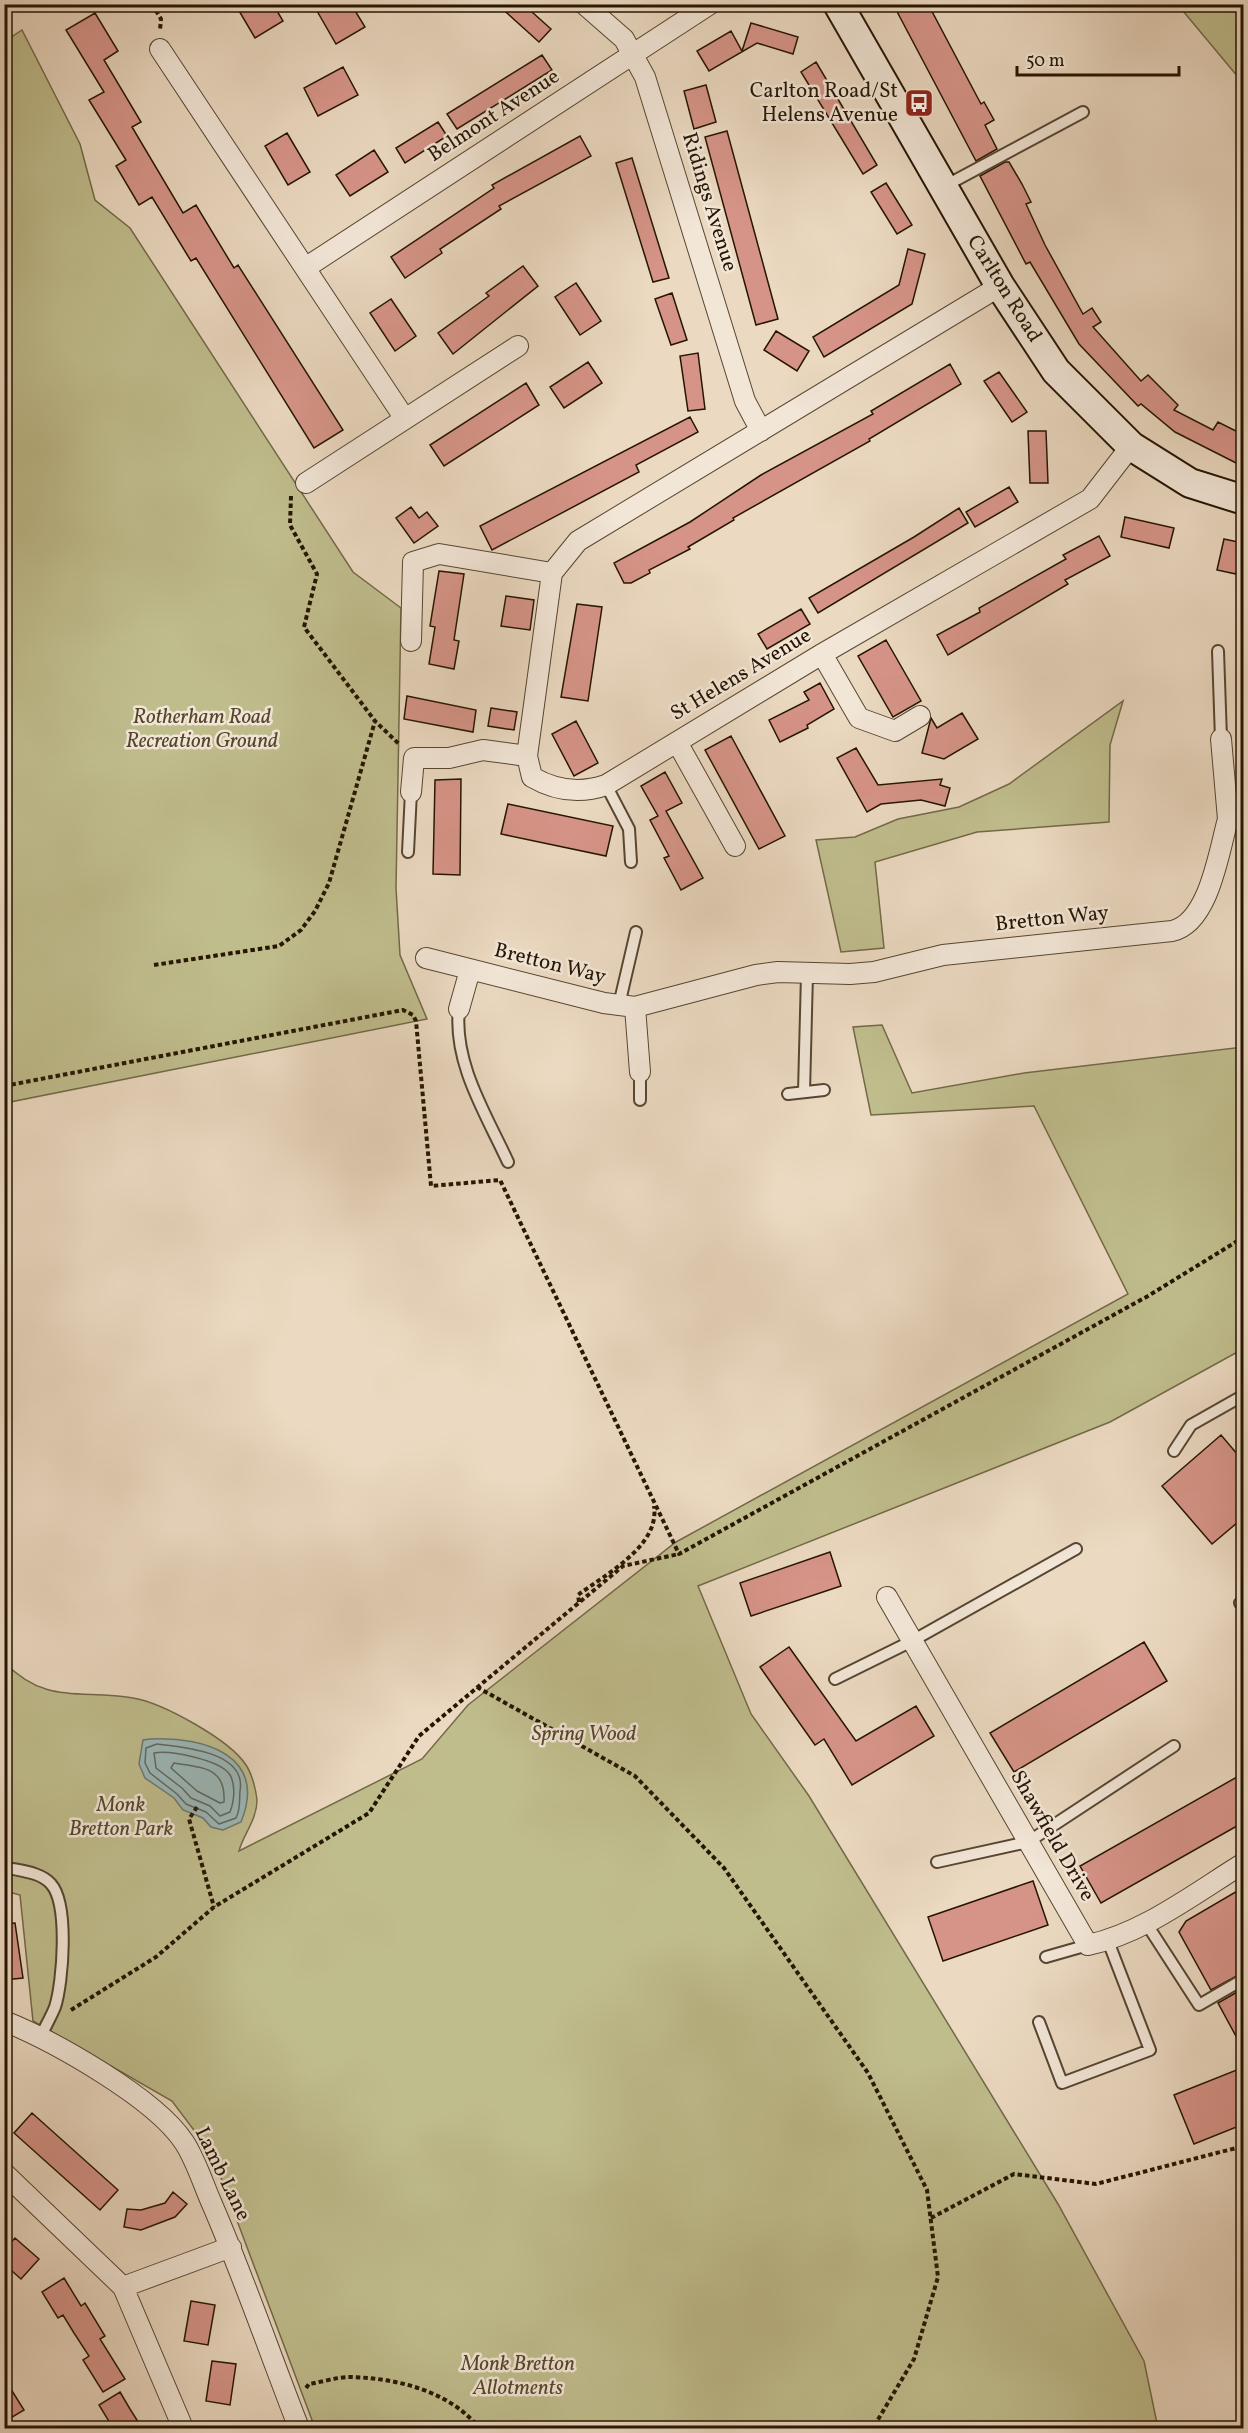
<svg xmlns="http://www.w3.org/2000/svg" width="1248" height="2433" font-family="Vollkorn,serif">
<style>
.green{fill:#c0bd8d;stroke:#726948;stroke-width:1.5}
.water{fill:#9bb9bb;stroke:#6c7771;stroke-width:1.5}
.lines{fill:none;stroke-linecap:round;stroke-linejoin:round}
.shore{stroke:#60675e;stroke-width:1.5}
.building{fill:#d69488;stroke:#251502;stroke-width:1.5}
.service-casing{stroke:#564632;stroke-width:14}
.minor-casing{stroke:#564632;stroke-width:22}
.secondary-casing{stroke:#251502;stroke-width:32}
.path{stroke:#251502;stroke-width:4;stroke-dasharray:4.5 3;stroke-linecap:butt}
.service{stroke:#f2e6d7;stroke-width:10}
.minor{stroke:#f2e6d7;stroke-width:20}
.secondary{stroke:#f2e6d7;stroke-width:28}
.labels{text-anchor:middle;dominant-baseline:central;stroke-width:5;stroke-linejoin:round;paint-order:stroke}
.poi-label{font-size:21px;fill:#251502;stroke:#f2e6d7;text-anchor:end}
.street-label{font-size:21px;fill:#251502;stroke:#f2e6d7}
.park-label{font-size:21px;font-style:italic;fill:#54472c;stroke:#f2e6d7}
</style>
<rect width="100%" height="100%" fill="#ebd9c1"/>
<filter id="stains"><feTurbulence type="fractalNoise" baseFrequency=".00333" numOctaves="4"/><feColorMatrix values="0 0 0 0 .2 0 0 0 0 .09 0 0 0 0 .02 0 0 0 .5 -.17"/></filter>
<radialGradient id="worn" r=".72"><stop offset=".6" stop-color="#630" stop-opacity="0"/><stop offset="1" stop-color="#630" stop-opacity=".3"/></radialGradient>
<path class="green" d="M1178,5H1243V83Z
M22,30L80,144L95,200L130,228L353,572L401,608L396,888L400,955L427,1019L5,1103L4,42Z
M1123,701L1110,745L1109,822L977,832L875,862L884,948L841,952L816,840L855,837L898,819L959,807L1009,784Z
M882,1025L912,1093L1024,1073L1243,1047V1349L1110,1422L698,1586L751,1714L809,1796L1058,2204L1144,2361L1158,2428H315L212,2154L172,2101L33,2021L20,1895L5,1891L4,1662C47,1706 81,1689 133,1698C163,1703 230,1740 246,1765C252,1774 256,1790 257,1800C257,1820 243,1835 239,1851L422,1759L468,1705L676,1542L1128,1294L1034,1106L871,1115L853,1027Z"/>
<path class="water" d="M150,1739C205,1736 268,1756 241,1822L223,1830L211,1827L203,1818L183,1810L174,1798L145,1778L139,1764L143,1740Z"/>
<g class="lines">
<path class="shore" d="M157,1744C184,1747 247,1752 240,1791C239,1801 241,1808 236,1818L219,1824L206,1812L186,1804L177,1794L150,1773L145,1763L146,1748Z
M154,1753C170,1750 221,1760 230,1775C236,1785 234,1802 230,1812L220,1816L210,1806L191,1798L182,1788L156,1768Z
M174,1763C203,1768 226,1767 224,1802L220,1803L197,1791L171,1768Z"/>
</g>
<path class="building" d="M235,4H273L283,21L255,38Z
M313,4H351L365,27L336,44Z
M497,4H523L551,29L539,42Z
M893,4H928L981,104L984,102L994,120L985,125L997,149L976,161Z
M95,13L118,51L104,60L141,122L132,127L183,213L196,205L234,268L238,265L343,430L314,448L196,258L191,261L152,197L139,205L116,166L126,160L89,100L104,92L66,30Z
M751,23L798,37L793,54L757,43L709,71L697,51L731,31L742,51Z
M542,55L552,70L457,129L447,114Z
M816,62L877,165L863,174L801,72Z
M343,67L358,95L318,116L304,88Z
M706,85L716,122L694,129L684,91Z
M438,122L447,136L405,163L396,148Z
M727,131L778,319L756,325L705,137Z
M287,133L310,172L288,185L265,146Z
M580,136L591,156L499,206L501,209L440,249L442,253L405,278L391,257L494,188L492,185Z
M374,150L388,172L350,196L336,175Z
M632,158L669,278L653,282L616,163Z
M1005,162H1009L1022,184L1031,202L1026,204L1045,245L1083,314L1092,308L1101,322L1093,327L1141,381L1148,375L1178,405L1174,410L1213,430L1218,422L1244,435V467L1175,432L1141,404L1138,406L1079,344L1030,262L1026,264L980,176Z
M886,183L912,225L897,234L871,192Z
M908,249L925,254L912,304L824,357L813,337L899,285Z
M523,266L538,286L453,354L438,333L489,296L486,293Z
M576,283L601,321L580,335L555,297Z
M672,293L687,340L671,345L655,299Z
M391,299L416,336L395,351L370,313Z
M776,331L809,351L797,371L764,350Z
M698,353L705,409L688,411L680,356Z
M588,362L602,383L564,408L550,387Z
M950,364L961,384L869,439L870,441L733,518L734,520L688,547L690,549L649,570L650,573L631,583H624L614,563L690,522L761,475L873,414L871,411Z
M999,372L1027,412L1012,422L984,381Z
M526,383L539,405L444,466L430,445Z
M690,417L698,432L636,465L639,472L492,550L480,526Z
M1028,431H1046L1048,483H1030Z
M1009,487L1018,502L975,527L966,512Z
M411,507L419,518L427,512L438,526L414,543L396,518Z
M959,508L968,523L818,613L809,598L914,537Z
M1125,517L1174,528L1169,548L1121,537Z
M1099,536L1110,556L1065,580L1068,584L948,655L937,635L980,612L979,608L1066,559L1063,555Z
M1224,539L1243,543L1236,574L1217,570Z
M439,571L464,574L454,640L459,641L454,669L429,664L435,627L430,626Z
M506,596L534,600L530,630L501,626Z
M577,604L602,607L588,701L561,697Z
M801,609L810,624L767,649L758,634Z
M886,640L921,701L893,717L858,656Z
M820,683L834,709L807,725L808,728L780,742L769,720L809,700L804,692Z
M407,696L476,710L473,732L404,719Z
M491,708L517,712L514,730L488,726Z
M962,713L978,739L944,759L922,753L931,718L937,728Z
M576,721L598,763L574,776L552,734Z
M731,736L785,836L759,849L705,750Z
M856,748L878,785L942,779L940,785L950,788L945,806L921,800L881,804L867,812L837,758Z
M665,772L682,803L666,811L703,878L681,890L664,858L669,856L650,820L658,816L641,786Z
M461,779L460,875L433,874L435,780Z
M508,804L613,826L606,856L501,834Z
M1221,1435L1244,1462V1517L1212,1544L1162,1486Z
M830,1552L841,1586L751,1616L740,1583Z
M1144,1642L1167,1681L1014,1772L990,1733Z
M789,1647L856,1741L916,1706L934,1736L852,1785L824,1739L815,1745L760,1667Z
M1244,1773V1822L1101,1903L1080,1866Z
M1033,1881L1048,1925L943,1961L928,1917Z
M1244,1887V1972L1211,1990L1179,1932L1186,1921Z
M15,1923L23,1978L4,1980V1924Z
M1244,1988V2051L1218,2003Z
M1244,2067V2124L1194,2144L1174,2095Z
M32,2113L118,2190L100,2210L14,2133Z
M173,2192L187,2204L175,2217L141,2230L124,2227L127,2209L141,2210L165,2203Z
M15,2238L39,2259L21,2279L4,2264V2250Z
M64,2278L81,2306L85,2303L105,2336L100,2339L125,2379L103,2392L83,2360L89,2356L74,2333L63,2315L58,2318L42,2292Z
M191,2301L215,2305L208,2345L184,2341Z
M212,2361L236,2364L230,2405L206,2401Z
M4,2378L24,2410L4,2422Z
M120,2392L130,2409L142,2428H113L99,2405Z"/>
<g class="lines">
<g class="service-casing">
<path id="service" d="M943,187L1083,112
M1218,651L1221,739
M606,785L629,829L631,862
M408,852L411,792
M619,1005L636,932
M459,1009C453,1063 486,1114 508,1162
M804,1092L807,974
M788,1094L824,1090
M640,1100V1072
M1174,1451L1191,1425L1244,1395
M1240,1603L1244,1600
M835,1679L912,1641L1076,1549
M937,1862L1028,1842L1174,1746
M4,1867C20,1871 41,1872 51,1884C69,1904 63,1982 55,2007C51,2017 45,2027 41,2036
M1146,1923L1199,2005L1244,1979
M1046,1957L1088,1945
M1039,2022L1062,2083L1150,2050L1108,1941"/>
</g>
<g class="minor-casing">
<path id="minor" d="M584,4L624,39L645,77L745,401L761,431
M160,49L405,419
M305,268L710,4
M1000,286L578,541L552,573L527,756L532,777C556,791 580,794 606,785L822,654L1090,499L1131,446
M306,483L518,346
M411,641L413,562L439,554L552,573
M822,654L859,718L895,731L920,716
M1221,739L1228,819
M677,742L735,846
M411,792L414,758H449L483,750L527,756
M426,958L604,1003L635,1007L756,975L778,972L850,974L874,972L943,955L1172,931C1209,923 1219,851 1228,819L1244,817
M635,1007L640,1072
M459,1009L470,970
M887,1597L1088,1945C1144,1933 1195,1893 1244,1863
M4,2021C54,2041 155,2098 184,2142C196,2160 203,2184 212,2204C244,2278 270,2354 299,2428
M4,2173L123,2287L183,2428
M123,2287L231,2247"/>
</g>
<g class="secondary-casing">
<path id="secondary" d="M838,4L1000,286L1056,371L1131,446L1190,483L1244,500"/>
</g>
<path class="path" d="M152,4L161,19L160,30
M291,496L290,525L317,574L304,627L375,721L400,745
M154,965L279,946L301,930L315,911L329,883L375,721
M4,1086L403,1010L413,1015L416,1021L431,1186L500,1180L679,1554L1148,1296L1244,1237
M579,1602L578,1595C606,1574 660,1546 654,1506
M477,1687L635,1776L724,1868L868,2073L927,2190L938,2277L914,2359L873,2428
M197,1807L189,1819L214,1907
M71,2010L156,1957L214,1907L369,1813L419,1736L623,1566L679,1554
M931,2218L1014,2174L1096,2184L1244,2146
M306,2388L309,2384C322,2382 337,2377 350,2377C396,2378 450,2391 479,2428"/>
<use href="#service" class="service"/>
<use href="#minor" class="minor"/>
<use href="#secondary" class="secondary"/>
</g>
<defs>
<g id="bus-square" transform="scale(1.5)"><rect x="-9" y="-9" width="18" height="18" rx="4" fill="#8f2418" stroke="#f2e6d7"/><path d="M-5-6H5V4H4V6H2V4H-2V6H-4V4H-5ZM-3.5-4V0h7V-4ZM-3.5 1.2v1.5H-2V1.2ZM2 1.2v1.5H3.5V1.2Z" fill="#fff"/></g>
</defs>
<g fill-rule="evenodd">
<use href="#bus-square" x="919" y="103"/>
</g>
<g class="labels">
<g class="poi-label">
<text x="898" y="91">Carlton Road/St<tspan x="898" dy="24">Helens Avenue</tspan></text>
</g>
<g class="street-label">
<text transform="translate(494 116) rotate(-33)">Belmont Avenue</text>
<text transform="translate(709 202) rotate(73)">Ridings Avenue</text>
<text transform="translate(1004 289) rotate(58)">Carlton Road</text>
<text transform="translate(741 675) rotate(-31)">St Helens Avenue</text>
<text transform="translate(1052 919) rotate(-6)">Bretton Way</text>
<text transform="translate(550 964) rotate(14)">Bretton Way</text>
<text transform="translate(1052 1836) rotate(60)">Shawfield Drive</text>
<text transform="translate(222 2174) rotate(64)">Lamb Lane</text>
</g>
<g class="park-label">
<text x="202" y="717">Rotherham Road<tspan x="202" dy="24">Recreation Ground</tspan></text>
<text x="584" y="1734">Spring Wood</text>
<text x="121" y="1805">Monk<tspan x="121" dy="24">Bretton Park</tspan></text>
<text x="518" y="2364">Monk Bretton<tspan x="518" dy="24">Allotments</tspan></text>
</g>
</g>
<rect width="1248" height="2433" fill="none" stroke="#ebd9c1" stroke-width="24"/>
<rect x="6" y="6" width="1236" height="2421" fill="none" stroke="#251502" stroke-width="3"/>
<rect x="12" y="12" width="1224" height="2409" fill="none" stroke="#251502" stroke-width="1.5"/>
<path d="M1017 66v9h162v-9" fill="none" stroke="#251502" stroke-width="3"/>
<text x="1026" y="66" font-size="18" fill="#251502" stroke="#f2e6d7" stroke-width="4.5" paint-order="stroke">50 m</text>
<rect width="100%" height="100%" filter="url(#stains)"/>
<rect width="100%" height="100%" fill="url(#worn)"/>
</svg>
